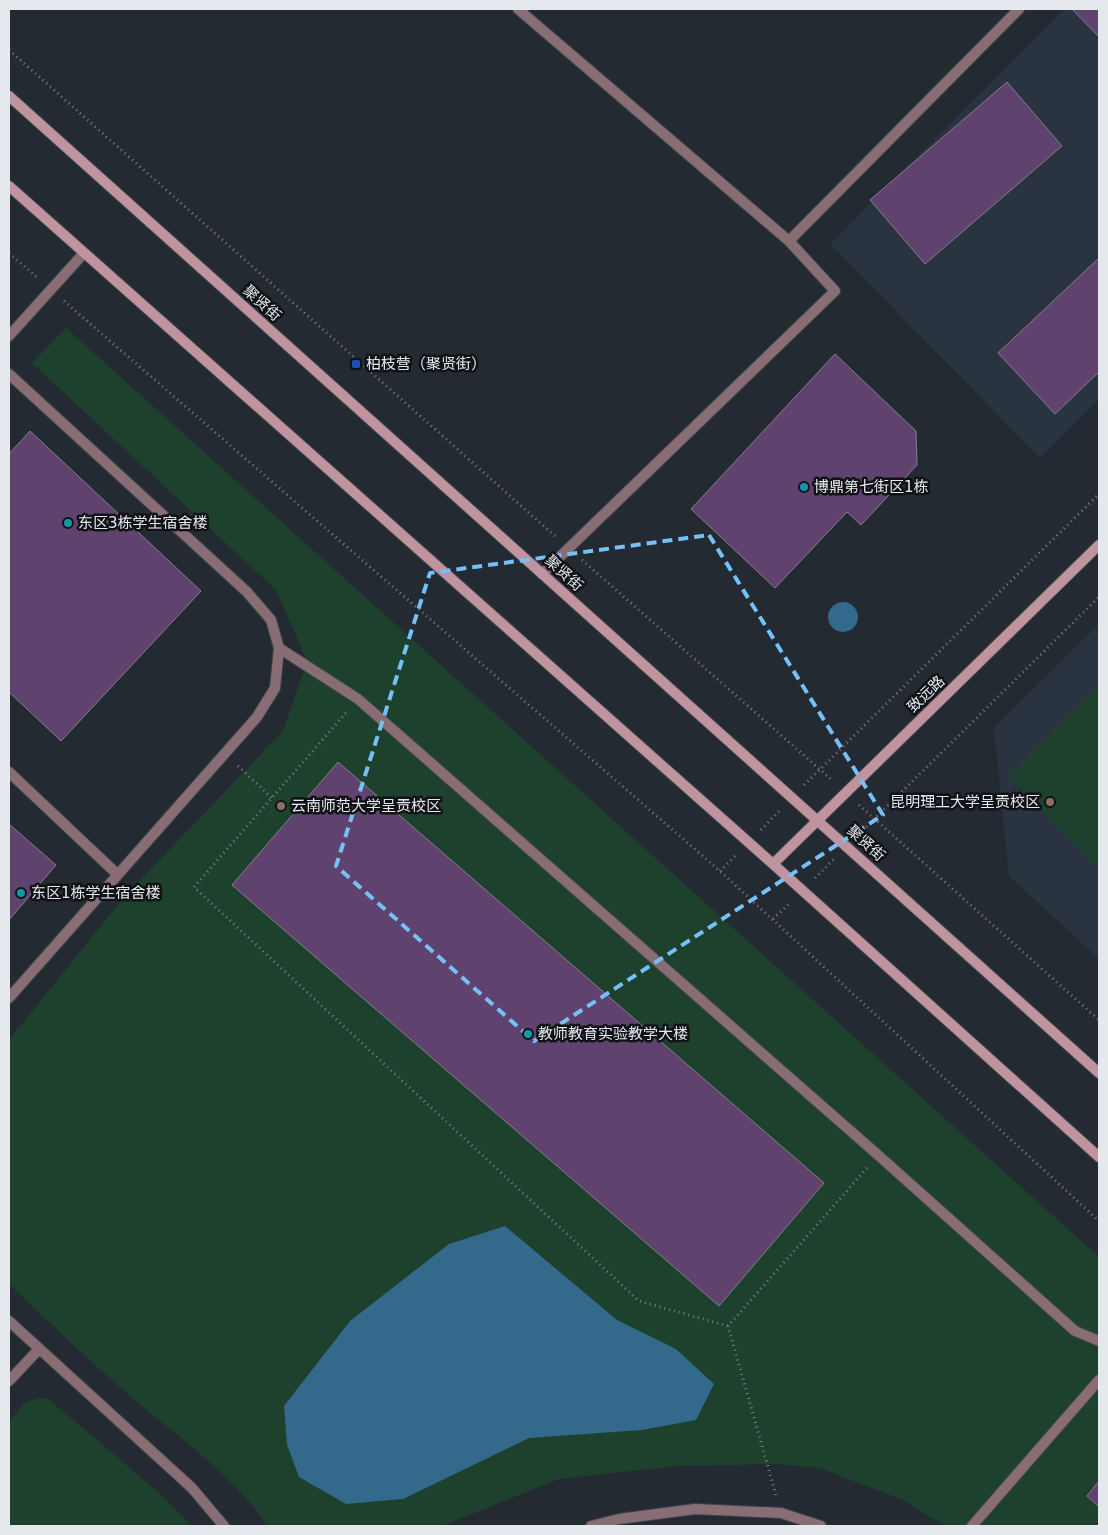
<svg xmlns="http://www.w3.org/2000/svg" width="1108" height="1535" font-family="'DejaVu Sans','Noto Sans SC',sans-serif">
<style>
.built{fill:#2a3340}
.green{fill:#1d412d}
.water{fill:#33698b}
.building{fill:#60426f;stroke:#857e88}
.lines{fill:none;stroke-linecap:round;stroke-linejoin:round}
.street-casing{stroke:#3f454c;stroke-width:12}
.secondary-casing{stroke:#3f454c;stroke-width:12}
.path{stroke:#787d83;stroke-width:3;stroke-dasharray:1 4;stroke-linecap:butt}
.street{stroke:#896d74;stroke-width:10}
.secondary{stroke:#bf949f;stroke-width:10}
.marked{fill:none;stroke:#75c0f6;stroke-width:4;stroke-dasharray:10 6;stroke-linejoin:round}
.transit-dot{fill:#1a4fb4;stroke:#101216;stroke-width:2}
.culture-dot{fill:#0f9aa8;stroke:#101216;stroke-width:2}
.education-dot{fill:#8d6e63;stroke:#101216;stroke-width:2}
.labels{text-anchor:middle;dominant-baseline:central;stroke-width:5;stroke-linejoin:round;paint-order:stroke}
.street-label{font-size:15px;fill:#e5e9ee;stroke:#101216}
.poi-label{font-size:15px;fill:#e5e9ee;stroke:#101216;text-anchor:start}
</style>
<rect width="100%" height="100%" fill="#242a32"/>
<path class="built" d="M1064,9H1099V399L1040,458L830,244Z
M1099,624V959L1009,876L994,727Z"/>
<path class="green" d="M66,328L1099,1257V1526H946L901,1499L819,1468L775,1464L677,1466L559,1479L442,1526H267C234,1474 173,1434 127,1393C86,1358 48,1321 9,1284V1040L125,896L283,731L307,661L276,590L32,363Z
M1099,685V869L1008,777Z
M37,1398L48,1399L88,1432L159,1493L191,1526H9V1422L25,1403Z"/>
<path class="water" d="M828 617a15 15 0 1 1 30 0a15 15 0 1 1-30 0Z
M505,1226L617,1320L676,1349L714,1384L696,1420L642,1430L529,1438L403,1499L346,1504L299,1477L287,1445L284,1406L350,1321L449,1244Z"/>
<path class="building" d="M1072,9H1099V37Z
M1007,82L1062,146L925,264L870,200Z
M1099,258V372L1055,414L998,353Z
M835,354L916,431L917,465L861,525L847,512L775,588L691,509Z
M30,431L201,591L61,741L9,692V454Z
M338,762L824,1183L719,1306L232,885Z
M9,824L56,865L9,920Z
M1099,1481V1507L1087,1496Z"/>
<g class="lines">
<g class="street-casing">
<path id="street" d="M518,9L789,241
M9,336L84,253
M9,374L247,592L271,620L279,648L275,688L257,717L9,998
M542,574L835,291L789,241L1019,9
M279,648L358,699L878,1155L1075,1331L1099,1341
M9,772L117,874
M9,1321L192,1488L224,1526
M9,1381L39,1349
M591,1526L619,1519L695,1509L781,1513L821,1526
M972,1526L1099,1380"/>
</g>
<g class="secondary-casing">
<path id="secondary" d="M9,96L1099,1073
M9,186L773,864L1099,1157
M773,864L1099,545"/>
</g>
<path class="path" d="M9,50L555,536
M9,253L38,278
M64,301L720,871L1099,1221
M582,560L833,781
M346,713L194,887L639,1301L728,1326
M238,766L272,798
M804,785L1099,494
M859,805L1099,1020
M761,830L779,811
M859,834L1099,597
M720,871L737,854
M815,878L835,858
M773,919L791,902
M776,1495L728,1326L867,1168"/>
<use href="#street" class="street"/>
<use href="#secondary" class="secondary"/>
</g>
<path class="marked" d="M709,535L883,815L534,1041L336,866L430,573Z"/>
<rect class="transit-dot" x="351" y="359" width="10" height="10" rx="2.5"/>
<g class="culture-dot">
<circle cx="804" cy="487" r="5"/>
<circle cx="68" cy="523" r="5"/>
<circle cx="21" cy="893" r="5"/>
<circle cx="528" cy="1034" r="5"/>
</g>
<g class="education-dot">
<circle cx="1050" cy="802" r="5"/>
<circle cx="281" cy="806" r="5"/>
</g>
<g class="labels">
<g class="street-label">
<text transform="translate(262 303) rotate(42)">聚贤街</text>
<text transform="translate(564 573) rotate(42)">聚贤街</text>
<text transform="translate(926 694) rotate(-44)">致远路</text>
<text transform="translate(866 843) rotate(42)">聚贤街</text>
</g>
<g class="poi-label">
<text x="366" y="364">柏枝营（聚贤街）</text>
<text x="814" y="487">博鼎第七街区1栋</text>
<text x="78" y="523">东区3栋学生宿舍楼</text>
<text x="1040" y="802" text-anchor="end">昆明理工大学呈贡校区</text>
<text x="291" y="806">云南师范大学呈贡校区</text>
<text x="31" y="893">东区1栋学生宿舍楼</text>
<text x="538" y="1034">教师教育实验教学大楼</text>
</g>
</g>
<rect width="1108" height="1535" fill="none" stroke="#e5e9ee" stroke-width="20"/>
</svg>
